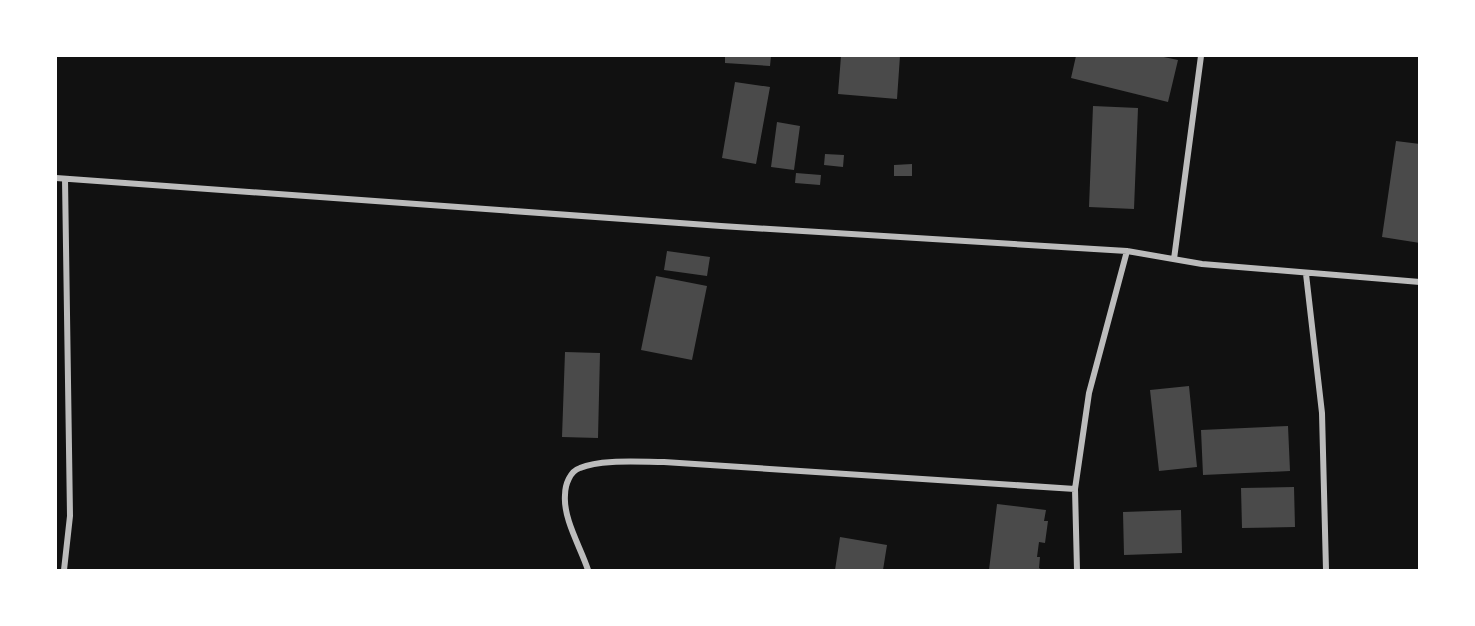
<svg xmlns="http://www.w3.org/2000/svg" width="1475" height="626" font-family="'Exo 2',sans-serif">
<style>
.building{fill:#4a4a4a}
.lines{fill:none;stroke-linecap:round;stroke-linejoin:round}
.minor{stroke:#bcbcbc;stroke-width:6}
</style>
<rect width="100%" height="100%" fill="#111"/>
<path class="building" d="M725,56H771L770,66L725,63Z
M841,56H900L897,99L838,94Z
M1076,56H1159L1178,60L1168,102L1071,78Z
M735,82L770,87L756,164L722,158Z
M1093,106L1138,108L1134,209L1089,207Z
M777,122L800,126L794,170L771,167Z
M1396,141L1420,144V243L1382,237Z
M825,154L844,155L843,167L824,165Z
M912,164V176H894V165Z
M796,173L821,175L820,185L795,183Z
M667,251L710,257L707,276L664,270Z
M656,276L707,286L692,360L641,350Z
M565,352L600,353L598,438L562,437Z
M1189,386L1197,467L1159,471L1150,390Z
M1288,426L1290,471L1203,475L1201,430Z
M1294,487L1295,527L1242,528L1241,488Z
M997,504L1046,510L1044,521H1048L1045,543L1039,542L1037,557H1040L1039,568L1042,570H989Z
M1181,510L1182,553L1124,555L1123,512Z
M840,537L887,545L883,570H835Z"/>
<g class="lines">
<path class="minor" d="M56,178L721,226L1127,251L1202,264L1420,282
M1174,259L1201,56
M1306,274L1322,413L1326,570
M64,570L70,516L65,179
M588,570C581,548 563,519 565,495C565,485 570,471 580,468C601,459 640,462 664,462L1075,489
M1077,570L1075,489L1089,393L1127,251"/>
</g>
<rect width="1475" height="626" fill="none" stroke="#ffffff" stroke-width="114"/>
</svg>
